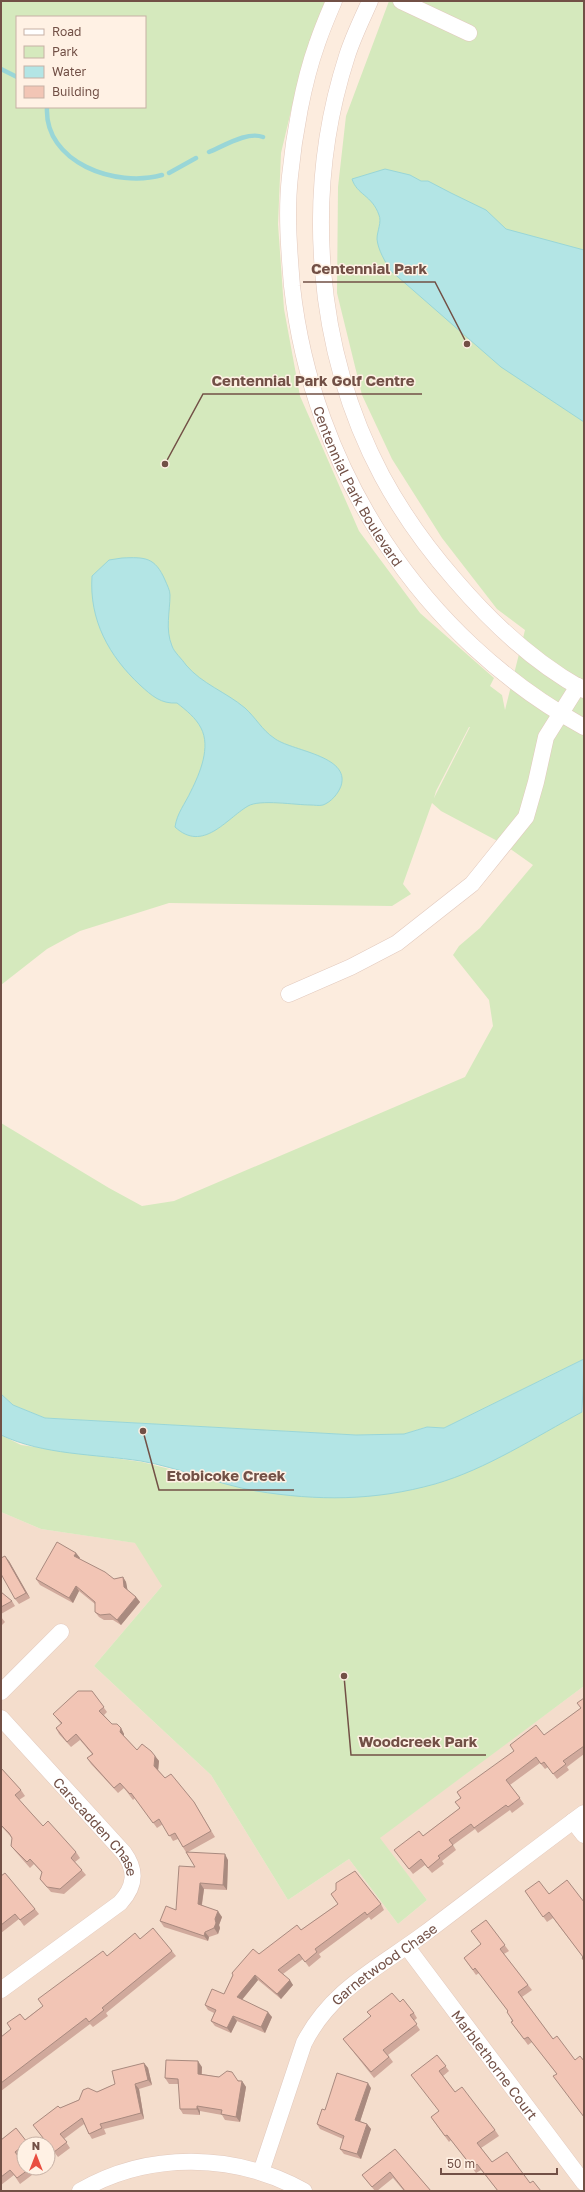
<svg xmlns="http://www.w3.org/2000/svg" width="585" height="2192" font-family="'Golos Text',sans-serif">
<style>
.residential{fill:#f4ddcc;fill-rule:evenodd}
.green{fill:#d5e9bd;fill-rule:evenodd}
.water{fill:#b3e5e5;stroke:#99d6d7}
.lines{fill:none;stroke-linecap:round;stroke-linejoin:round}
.stream{stroke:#99d6d7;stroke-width:4.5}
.minor-casing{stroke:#e2c9bd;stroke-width:17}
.minor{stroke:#fff;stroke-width:16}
.wall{fill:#d0a99c}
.shaded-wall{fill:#a98a7f}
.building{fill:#f2c5b5;stroke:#a98a7f}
.labels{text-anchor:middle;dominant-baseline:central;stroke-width:3;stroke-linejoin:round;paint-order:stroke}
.street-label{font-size:14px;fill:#725046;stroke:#fff1e4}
.leader{fill:none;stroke:#725046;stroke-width:1.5}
.callout-dot{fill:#725046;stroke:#fff1e4;stroke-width:1.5}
.callout-label{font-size:15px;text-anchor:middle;font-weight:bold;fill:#725046;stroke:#fff1e4;stroke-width:3;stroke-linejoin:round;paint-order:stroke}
</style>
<rect width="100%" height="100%" fill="#fcecde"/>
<path class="residential" d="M1,1512L41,1529L136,1543L154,1568L162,1586L94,1666L211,1775L288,1900L349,1859L398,1924L427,1900L379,1838L584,1686V2191H1ZM24,2144H48V2168H24Z"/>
<path class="green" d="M1,1H329L295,94L281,153L278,224L284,309L300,396L359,531L420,613L494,678L490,686L502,695L505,710L525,630L497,609L442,538L392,459L362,395L337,293L338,187L346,116L389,1H584V1359L444,1428L426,1427L404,1434L356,1435L45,1418L13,1405L1,1394V1123L109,1188L142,1206L174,1201L465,1077L493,1026L489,1000L453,955L459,946L480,928L533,865L505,845L441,811L432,803L403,884L411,894L392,906L169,903L80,931L47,949L1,985ZM17,17H145V107H17ZM469,727H470L434,798L436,791Z
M584,1411V1686L380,1838L427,1900L398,1924L349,1859L288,1900L211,1775L94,1666L162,1586L135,1543L41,1529L1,1512V1435L21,1445L142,1462L256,1491L436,1484L486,1463Z"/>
<path class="water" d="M385,169L410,175L421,181H428L451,193L486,210L506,229L584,250V422L501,367L390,270C385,261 378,250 377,239C377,231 382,222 379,215C372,195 357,195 352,179Z
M122,558C145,557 155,557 165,580C167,585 170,590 170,595C170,612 165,629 172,646C174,652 182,659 186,665C202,684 226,692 245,708C256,718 262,730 274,738C290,751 351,755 341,786C338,794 331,802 323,805C319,806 314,805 311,805C295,805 260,799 248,806C226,819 203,853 175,827C177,813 185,804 191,791C200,773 211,747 201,728C196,718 186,710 177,703C161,704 152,696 140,685C109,656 89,620 92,576L109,560Z
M584,1359L582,1412C535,1437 487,1469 435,1484C374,1501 318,1501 256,1491C217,1484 180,1468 141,1461C95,1454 43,1455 1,1435V1394L13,1405L45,1418L356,1435L404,1434L427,1427L444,1428Z"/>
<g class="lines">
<path class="stream" d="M1,69L17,77
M47,107C44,163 116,188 162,175
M209,152C224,146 247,131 263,137
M169,173L196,158"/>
<g class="minor-casing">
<g id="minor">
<path id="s1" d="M334,1C328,15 322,29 317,44C303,83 294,135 290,176C286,212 289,250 292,286C312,470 422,638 584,727"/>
<path d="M370,1C362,19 353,37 347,56C303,192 315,350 382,476C402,513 427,548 455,580C491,622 534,663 584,690"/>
<path d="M401,1L469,33"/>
<path d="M289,994L351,967L397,943L472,884L526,817L536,782L546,737L578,686"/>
<path d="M1,1692L61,1632"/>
<path id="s2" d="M1,1718L124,1853C137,1871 135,1887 120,1903L1,1990"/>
<path d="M573,1821L584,1835"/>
<path id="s3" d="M407,1947L584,2183"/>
<path id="s4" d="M261,2172L304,2043C331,1990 378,1968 424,1934C477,1894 530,1853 584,1813"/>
<path d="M80,2191C149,2151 235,2153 304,2191"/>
</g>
</g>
<use href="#minor" class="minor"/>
</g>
<path class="wall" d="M76,1553L80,1558V1559L114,1579L123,1577L126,1582L127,1590L136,1597L140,1602L121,1625L113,1620H104L99,1617L95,1612V1604L79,1591L73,1603L40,1585L36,1579Z
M9,1561L30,1598L19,1604L15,1599Z
M1,1592L12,1601L15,1606L1,1614Z
M1,1617L5,1622L1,1626Z
M92,1691L107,1712L104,1715L112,1724L121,1728L124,1734V1736L137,1750L155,1756L159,1761L158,1770L165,1778L194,1802L215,1837L188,1852L228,1860L227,1890L204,1889L202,1905L222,1917L219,1925L220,1928L218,1934L209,1937L208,1941L164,1927L160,1921L176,1910L195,1867L178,1839L173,1841L163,1824L157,1828L135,1798L133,1800L124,1788L118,1793L91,1764L87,1758L92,1754L80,1740L71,1747L59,1734L56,1728L61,1724L53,1714Z
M584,1698V1754L567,1767L569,1770L557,1779L548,1767L545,1769L540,1763L510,1785L524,1804L512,1813L510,1810L478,1833L475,1829L453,1845L456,1850L442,1861L444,1864L432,1873L425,1865L413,1874L394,1850L423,1836L460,1808L461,1798L581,1708Z
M1,1768L21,1790L25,1796L19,1800L43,1826L76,1852L80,1858L75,1862L86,1875L64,1894L51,1892L40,1879L42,1873L34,1864L30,1868L15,1851L11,1846L12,1838L1,1826Z
M1,1876L35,1909L39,1914L24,1926L19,1919L1,1933Z
M525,1891L549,1894L583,1957L553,1918L547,1922Z
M331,1894L381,1904L384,1910L371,1920L369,1917L319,1954L321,1957L309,1967L303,1959L283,1974L293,1985L281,1999L258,1980L242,2000L272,2017L265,2033L237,2021L231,2033L215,2026L211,2021L214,2013L208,2010L205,2005L224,1994L233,1975L232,1973L259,1954L301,1930L338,1904Z
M486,1920L509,1951L504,1954L532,1990L522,1997L553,2039L557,2074L532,2042L528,2045L511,2022L512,2021L508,2011L479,1973L476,1975L464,1958L481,1944Z
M140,1939L172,1951L176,1956L106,2013L108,2016L93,2027L90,2024L1,2091V2037L43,2006L107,1956Z
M400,2002L414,2013L417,2018L414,2021L420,2030L388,2055L393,2062L374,2078L343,2039Z
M437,2055L449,2071L443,2076L455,2092L495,2130L499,2136L481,2148L492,2162L530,2183L541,2191H498L481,2170L476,2173L451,2140L449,2142L431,2117L439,2111Z
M144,2063L148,2068L152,2085L139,2089L144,2119L104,2129L106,2134L92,2139L89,2134L84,2124L64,2139L70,2148L58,2157L48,2144L60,2108L115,2084Z
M202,2067V2074L242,2081L246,2087L240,2122L225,2120L222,2115L200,2111V2115L183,2114L180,2109L179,2084H169L165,2078Z
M371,2088L360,2121L367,2124L371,2129L361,2159L344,2154L340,2149L343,2139L320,2129L317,2124L325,2110Z
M16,2128L28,2144H24V2153L19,2157L32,2175L20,2184L14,2175L1,2185V2140Z
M395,2149L431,2191H404L393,2178L377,2191H375L362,2175Z"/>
<path class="shaded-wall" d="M76,1553L80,1558L78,1561L74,1556Z
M5,1556L9,1561L30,1598L26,1593Z
M123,1577L126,1582L128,1592L124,1587Z
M76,1586L79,1591L73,1603L69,1598Z
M136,1597L140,1602L121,1625L117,1620Z
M121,1728L124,1734V1737L120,1732Z
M155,1756L159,1761L158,1771L154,1766Z
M225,1854L228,1860L227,1890L223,1885Z
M200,1883L204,1889L201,1909L198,1904Z
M218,1911L222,1917L219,1925L220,1928L218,1934L214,1928L215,1919Z
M205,1932L209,1937L208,1941L204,1936Z
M255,1975L258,1980L240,2002L237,1997Z
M290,1980L293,1985L281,1999L277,1994Z
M268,2012L272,2017L265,2033L261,2027Z
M233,2016L237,2021L231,2033L227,2028Z
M198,2061L202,2067L201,2079L198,2074Z
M144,2063L148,2068L152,2085L148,2080Z
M242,2081L246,2087L240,2122L236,2117Z
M368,2083L371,2088L359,2125L355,2120Z
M135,2084L139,2089L144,2119L141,2113Z
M197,2106L200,2111V2115L197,2109Z
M367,2124L371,2129L361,2159L357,2154Z"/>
<path class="building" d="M57,1542L76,1553L74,1556L105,1572L114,1579L123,1577L124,1587L136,1597L117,1620L110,1614L100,1615L95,1612V1602L76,1586L69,1598L36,1579Z
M5,1556L26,1593L15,1599L1,1574V1558Z
M1,1592L12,1601L1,1607Z
M78,1691H92L104,1707L99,1711L112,1724H117L121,1728L120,1732L137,1750L142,1744L151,1751L155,1756L154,1766L165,1778L171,1774L194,1802L211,1831L183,1847L175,1833L169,1836L159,1819L153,1823L131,1793L130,1794L120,1783L114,1788L87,1758L93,1754L76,1734L67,1742L56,1728L62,1723L53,1714Z
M584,1698V1746L563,1761L566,1764L553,1774L544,1762L541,1764L536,1757L506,1780L520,1798L508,1807L506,1805L474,1828L471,1824L449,1840L453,1845L438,1856L440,1858L428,1868L421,1859L409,1869L394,1850L419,1831L423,1836L460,1808L455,1802L461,1798L457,1792L514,1751L510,1745L536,1725L544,1735L581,1708L577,1703Z
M1,1768L21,1790L15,1795L32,1814L43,1826L48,1821L76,1852L71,1858L82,1870L60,1889L47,1887L40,1879L42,1872L30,1859L27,1862L11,1846L12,1838L9,1833L1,1825Z
M186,1852L225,1854L223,1885L200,1883L198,1904L218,1911L215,1919L216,1923L214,1928L205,1932L204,1936L160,1921L166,1906L176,1910L179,1866L195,1867Z
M355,1871L381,1904L367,1915L365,1912L315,1949L317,1952L305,1962L299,1954L278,1970L290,1980L277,1994L255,1975L237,1997L268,2012L261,2027L233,2016L227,2028L211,2021L216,2010L205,2005L212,1989L224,1994L233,1975L232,1973L253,1949L259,1954L297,1925L301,1930L338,1904L331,1894L336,1890V1883Z
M5,1873L35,1909L20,1920L15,1914L1,1925V1876Z
M567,1880L584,1902V1961L582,1958L583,1957L549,1912L543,1917L525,1891L539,1881L549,1894Z
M486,1920L505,1945L500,1949L528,1985L518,1992L553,2039L557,2036L575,2060L580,2056L584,2061V2117L553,2076L557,2074L528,2037L524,2039L511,2022L513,2021L507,2012L508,2011L475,1968L473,1970L464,1958L481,1944L471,1931Z
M153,1928L172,1951L102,2008L104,2010L89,2022L86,2018L1,2083V2037L11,2029L7,2023L20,2014L25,2020L43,2006L38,1999L103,1951L107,1956L135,1933L140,1939Z
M392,1993L400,2002L403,1999L414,2013L410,2015L417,2024L383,2050L389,2057L371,2072L343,2039L371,2016L367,2012Z
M437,2055L446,2066L439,2071L455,2092L462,2087L495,2130L477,2143L492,2162L507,2152L530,2183L533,2181L541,2191H498L477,2164L473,2168L447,2135L445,2136L431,2117L439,2111L411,2075Z
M166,2060L198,2061V2074L219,2077L227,2071L232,2072L238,2081H242L236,2117L221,2114L222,2110L197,2106V2109H180L178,2079L165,2078Z
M144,2063L148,2080L135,2084L141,2113L100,2124L102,2128L89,2134L82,2118L60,2134L67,2142L54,2152L33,2125L58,2106L60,2108L79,2100L83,2090L88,2088L97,2092L115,2084L112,2071Z
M337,2073L368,2083L355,2120L367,2124L357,2154L340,2149L344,2136L317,2124L322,2109L325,2110Z
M16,2128L27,2142L24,2144V2145L15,2152L24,2164V2168H27L28,2170L17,2178L10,2170L1,2177V2140Z
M395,2149L431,2191H405L390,2172L372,2187L362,2175Z"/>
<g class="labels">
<g class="street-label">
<text stroke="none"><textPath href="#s1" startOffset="504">Centennial Park Boulevard</textPath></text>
<text stroke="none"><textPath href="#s2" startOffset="145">Carscadden Chase</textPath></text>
<text stroke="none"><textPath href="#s4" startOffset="250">Garnetwood Chase</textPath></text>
<text stroke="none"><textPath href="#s3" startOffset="147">Marblethorne Court</textPath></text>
</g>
</g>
<path class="leader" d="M467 344L435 282H303M165 464L203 394H422M143 1431L159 1490H294M344 1676L351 1755H486"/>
<g class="callout-dot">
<circle cx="467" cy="344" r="4"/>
<circle cx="165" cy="464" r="4"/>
<circle cx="143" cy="1431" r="4"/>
<circle cx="344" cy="1676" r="4"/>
</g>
<g class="callout-label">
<text x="369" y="274">Centennial Park</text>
<text x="313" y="386">Centennial Park Golf Centre</text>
<text x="226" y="1481">Etobicoke Creek</text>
<text x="418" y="1747">Woodcreek Park</text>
</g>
<rect width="585" height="2192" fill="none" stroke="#725046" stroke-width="4"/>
<rect x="16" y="16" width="130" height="92" fill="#fff1e4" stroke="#c7b1a5"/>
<rect x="24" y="29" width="20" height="6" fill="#ffffff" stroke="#c7b1a5"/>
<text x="52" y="36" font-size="12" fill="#725046">Road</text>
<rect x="24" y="46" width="20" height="12" fill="#d5e9bd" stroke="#c7b1a5"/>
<text x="52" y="56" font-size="12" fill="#725046">Park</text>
<rect x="24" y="66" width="20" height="12" fill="#b3e5e5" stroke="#c7b1a5"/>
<text x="52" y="76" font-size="12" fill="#725046">Water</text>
<rect x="24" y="86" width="20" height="12" fill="#f2c5b5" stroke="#c7b1a5"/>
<text x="52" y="96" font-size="12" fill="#725046">Building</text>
<g transform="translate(36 2156)"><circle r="19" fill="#fff1e4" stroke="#c7b1a5"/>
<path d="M0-3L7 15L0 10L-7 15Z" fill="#e94e40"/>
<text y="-6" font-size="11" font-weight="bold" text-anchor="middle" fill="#725046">N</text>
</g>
<path d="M441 2168v6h116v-6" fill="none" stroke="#725046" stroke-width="2"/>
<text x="447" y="2168" font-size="12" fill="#725046" stroke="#fff1e4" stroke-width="3" paint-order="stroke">50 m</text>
</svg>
